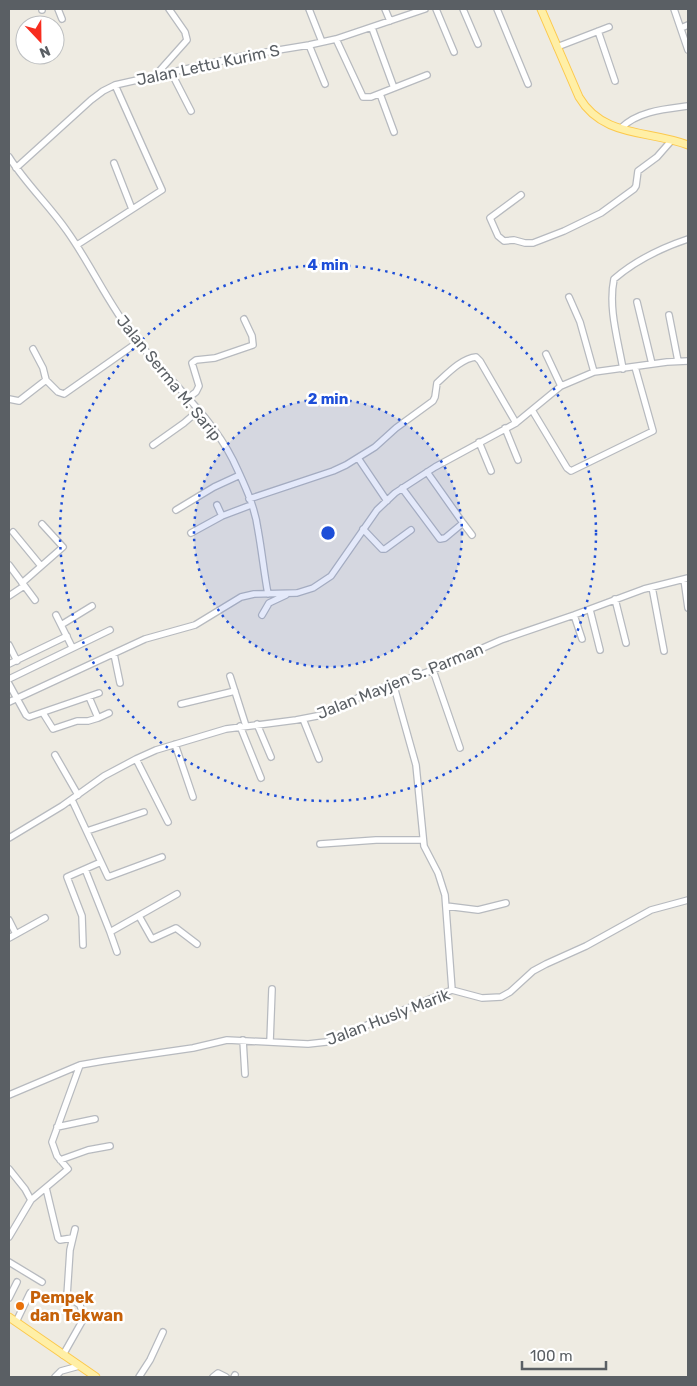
<svg xmlns="http://www.w3.org/2000/svg" width="697" height="1386" font-family="Rubik,sans-serif">
<style>
.lines{fill:none;stroke-linecap:round;stroke-linejoin:round}
.minor-casing{stroke:#b7babf;stroke-width:8}
.major-casing{stroke:#fcc94d;stroke-width:9}
.minor{stroke:#fff;stroke-width:5.5}
.major{stroke:#ffefa6;stroke-width:7}
.ring{fill:none;stroke:#1d4ed8;stroke-width:2.5;stroke-dasharray:2.5 5}
.food-dot{fill:#e8710a;stroke:#fff;stroke-width:2}
.labels{text-anchor:middle;dominant-baseline:central;stroke-width:5;stroke-linejoin:round;paint-order:stroke}
.street-label{font-size:16px;fill:#5a5f64;stroke:#fff}
.food-label{font-size:16px;font-weight:bold;fill:#c56008;stroke:#fff;text-anchor:start}
.centre{fill:#1d4ed8;stroke:#fff;stroke-width:2.5}
.ring-label{font-size:15px;text-anchor:middle;font-weight:bold;fill:#1d4ed8;stroke:#fff;stroke-width:5;stroke-linejoin:round;paint-order:stroke}
</style>
<rect width="100%" height="100%" fill="#eeebe2"/>
<g class="lines">
<g class="minor-casing">
<path id="minor" d="M42,9V10
M58,9L62,19
M309,9L322,42
M385,9L390,21
M436,9L454,52
M463,9L478,44
M497,9L528,84
M674,9L688,50
M372,28L394,88
M681,28L688,25
M598,31L615,81
M336,39L363,97H371L427,75
M309,45L325,84
M557,47L609,27
M171,72L191,111
M154,77L187,40L185,32L169,9
M380,94L394,132
M621,128C638,111 665,109 688,106
M9,157C26,184 49,205 67,231C92,266 109,306 136,339C168,380 209,413 233,460C243,481 255,506 258,530C262,552 264,573 268,594
M114,163L132,209
M16,168L91,100L103,91L115,85L248,55L309,45L336,39L425,9
M521,195L490,218L498,236L504,241L514,240L525,243H533L564,231L601,213L634,189L636,186L638,171L657,157L671,141
M77,245L162,190L115,85
M569,297L580,322L594,372
M637,302L652,364
M669,315L678,361
M33,349L43,368L46,380
M546,354L561,386
M623,369C618,340 608,308 614,279C636,260 661,248 688,239
M188,398L196,392L199,386L192,363L196,360L215,358L253,345L252,336L244,319
M9,399L19,401L46,380L58,392L64,394L138,342
M532,410L567,468L571,471L573,470L653,431L635,367
M505,428L518,460
M479,442L491,471
M153,445L184,423L199,410
M358,458L387,501
M402,488L440,539L445,538L463,523L427,472
M249,499L333,471L346,465L375,447L396,428L433,401L435,397L437,383C447,374 462,358 476,357L480,361L516,423
M217,505L222,516
M176,510L214,487L240,475
M463,523L472,535
M363,529L382,549H385L411,530
M13,532L41,566
M191,533L222,516L251,505
M9,565L35,600
M684,579L688,608
M22,583L63,547L42,524
M652,587L664,651
M9,596L24,586
M615,599L626,643
M590,610L600,650
M56,615L72,647
M262,615L269,603L286,595
M574,615L582,639
M61,625L92,606
M9,645L17,661
M114,654L120,683
M9,664L67,636
M433,670L460,748
M230,676L246,726
M9,679L110,630
M393,683L416,765L424,846L438,873L445,895L452,990
M9,684L26,715L29,717L99,693
M89,697L98,718L109,713
M9,702L145,639L195,625L241,597L254,594L297,593L313,588L331,576L377,510L395,493L435,467L516,423L561,386L594,372L667,362L688,361
M181,704L235,691
M43,713L53,729L77,721H88L98,718
M303,719L319,759
M257,724L271,757
M240,726L261,778
M175,744L193,797
M55,755L78,795
M136,759L168,822
M72,800L108,877L162,857
M87,831L144,812
M9,838L62,806L104,776L136,759L156,750L226,729L296,720L322,715L370,692L433,670L501,640L574,615L644,589L688,578
M320,844L376,840H423
M85,869L110,932L177,894
M446,906L478,910L506,903
M139,916L152,939L176,928L197,944
M9,920L16,934
M110,932L117,952
M9,938L45,918
M83,945L82,916L67,877L101,862
M243,1040L245,1074
M270,1042L272,989
M9,1095L80,1065L103,1061L193,1048L227,1040L308,1044L326,1042L452,990L482,998L501,997L510,992L533,971L546,964L586,946L651,910L688,900
M57,1127L95,1119
M60,1160L88,1150L110,1146
M9,1169L25,1189L31,1200
M46,1188L58,1238L60,1240L72,1238
M9,1237L31,1200L68,1169L57,1156L52,1142L80,1065
M9,1262L42,1282
M9,1298L17,1282
M16,1322L30,1293
M63,1355L84,1318L80,1305L67,1296L70,1250L75,1229
M55,1377L61,1371L79,1366
M139,1377L150,1360L163,1332
M213,1377L218,1373L226,1377
M234,1377L235,1375"/>
</g>
<g class="major-casing">
<path id="major" d="M541,9L579,97C603,138 649,130 688,145
M9,1317L96,1377"/>
</g>
<use href="#minor" class="minor"/>
<use href="#major" class="major"/>
</g>
<circle cx="328" cy="533" r="134" fill="#1d4ed8" fill-opacity=".12"/>
<g class="ring">
<circle cx="328" cy="533" r="134"/>
<circle cx="328" cy="533" r="268"/>
</g>
<circle class="food-dot" cx="20" cy="1306" r="5"/>
<g class="labels">
<g class="street-label">
<text transform="translate(208 65) rotate(-12)">Jalan Lettu Kurim S</text>
<text transform="translate(169 378) rotate(51)">Jalan Serma M. Sarip</text>
<text transform="translate(400 681) rotate(-22)">Jalan Mayjen S. Parman</text>
<text transform="translate(388 1017) rotate(-21)">Jalan Husly Marik</text>
</g>
<g class="food-label">
<text x="30" y="1297">Pempek<tspan x="30" dy="18">dan Tekwan</tspan></text>
</g>
</g>
<circle cx="328" cy="533" r="8" class="centre"/>
<g class="ring-label">
<text x="328" y="270">4 min</text>
<text x="328" y="404">2 min</text>
</g>
<rect width="697" height="1386" fill="none" stroke="#5a5f64" stroke-width="20"/>
<g transform="translate(40 40) rotate(158)"><circle r="24" fill="#ffffff" stroke="#bdbfc1"/>
<path d="M0-4L9 19L0 12L-9 19Z" fill="#f72d1f"/>
<text y="-8" font-size="14" font-weight="bold" text-anchor="middle" fill="#5a5f64">N</text>
</g>
<path d="M522 1361v8h84v-8" fill="none" stroke="#5a5f64" stroke-width="2.5"/>
<text x="530" y="1361" font-size="15" fill="#5a5f64" stroke="#ffffff" stroke-width="4" paint-order="stroke">100 m</text>
</svg>
